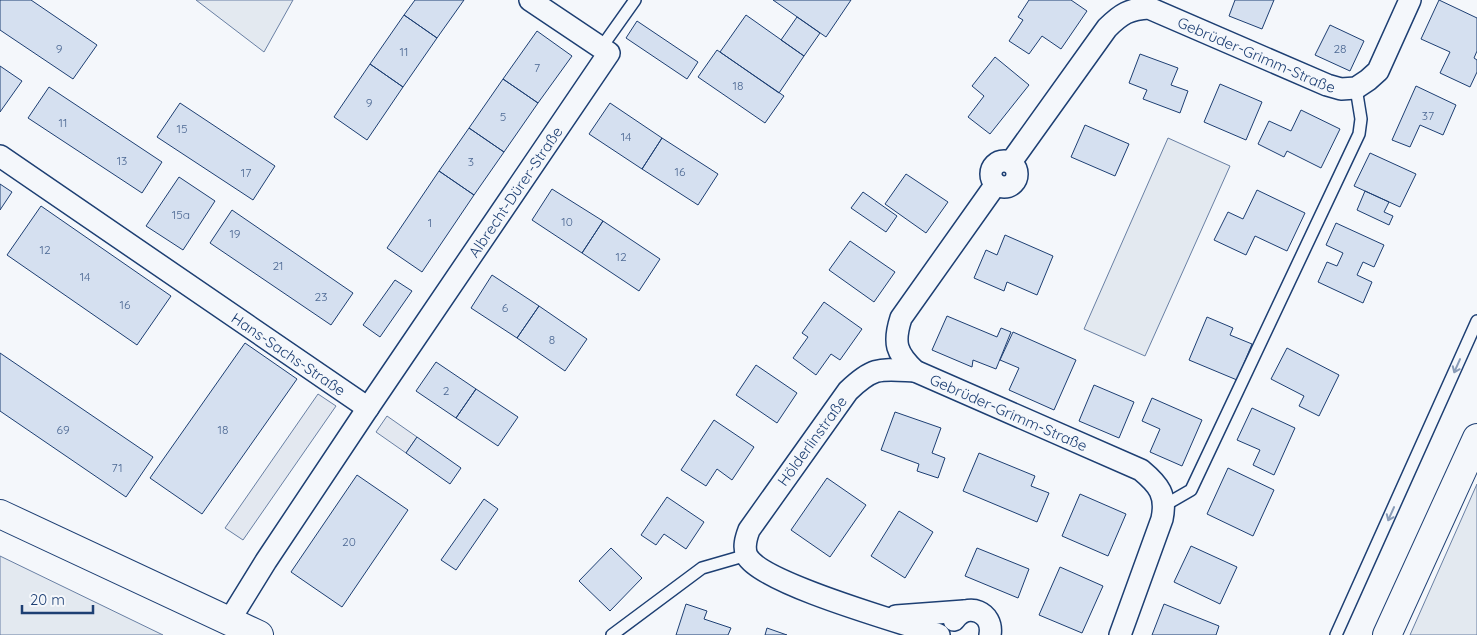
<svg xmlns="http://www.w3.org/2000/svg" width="1477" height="635" font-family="Quicksand,sans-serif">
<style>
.green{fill:#e3e9f0;stroke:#687fa3}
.parking{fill:#e3e8f0;stroke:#687fa3}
.building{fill:#d5e0f0;stroke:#1d3f73}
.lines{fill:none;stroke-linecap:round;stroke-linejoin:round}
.lane-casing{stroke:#1d3f73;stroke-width:14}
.street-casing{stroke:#1d3f73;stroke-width:24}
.secondary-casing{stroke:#1d3f73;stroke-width:30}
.primary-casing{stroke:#1d3f73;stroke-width:30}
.lane{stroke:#f4f7fb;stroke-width:11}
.street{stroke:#f4f7fb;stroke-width:21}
.secondary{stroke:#f4f7fb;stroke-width:28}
.primary{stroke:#f4f7fb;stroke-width:28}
.oneway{stroke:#889bb7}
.labels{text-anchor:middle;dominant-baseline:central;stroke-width:4;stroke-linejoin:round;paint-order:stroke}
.number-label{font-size:12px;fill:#4b6792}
.street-label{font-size:15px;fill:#1d3f73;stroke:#f4f7fb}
</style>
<rect width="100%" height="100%" fill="#f4f7fb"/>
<path class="green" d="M196,0H293L264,52Z
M1168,138L1230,166L1145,356L1084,329Z
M1477,484V635H1410Z
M0,556L163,635H0Z"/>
<path class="parking" d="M318,394L336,406L243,540L225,528Z
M387,416L417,437L406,453L376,432Z"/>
<path class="building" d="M0,0H31L97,45L73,79L0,30Z
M415,0H464L437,38L404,15Z
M773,0H851L826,37Z
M1029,0H1071L1087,11L1061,49L1042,36L1029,54L1009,41L1023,20L1018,17Z
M1235,0H1274L1262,29L1229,16Z
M1439,0L1477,18V51L1474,58L1477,60V72L1470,87L1440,73L1450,52L1421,39Z
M404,15L437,38L403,87L370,64Z
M746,15L804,56L779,93L720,52Z
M797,17L820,33L804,56L781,40Z
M637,21L698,62L687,79L626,38Z
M1330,25L1364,41L1350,71L1315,55Z
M537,31L572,56L538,103L503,79Z
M717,50L784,96L765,123L698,77Z
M1140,54L1178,68L1171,85L1188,91L1180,113L1143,99L1147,90L1129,83Z
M995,57L1029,85L990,134L968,117L984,96L972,86Z
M370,64L403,87L367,140L334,117Z
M0,66L22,81L0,112Z
M503,79L538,103L504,152L469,128Z
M1220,84L1262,102L1246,140L1204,122Z
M1416,86L1456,105L1443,135L1420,125L1410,147L1392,140Z
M49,87L162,162L142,193L28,118Z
M180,103L275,166L253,200L157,137Z
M610,103L662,138L642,169L589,134Z
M1301,110L1340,129L1321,168L1287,151L1284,157L1258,144L1269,121L1291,131Z
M1085,125L1129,144L1115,176L1071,157Z
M469,128L504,152L474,195L439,171Z
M662,138L718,174L698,205L642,169Z
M1370,153L1416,174L1400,207L1354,186Z
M439,171L474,195L422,272L387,248Z
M906,174L948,202L926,233L885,204Z
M179,177L215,201L183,250L146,226Z
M0,184L12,192L0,210Z
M552,189L603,221L582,253L532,220Z
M1257,190L1305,213L1287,251L1255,236L1246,255L1214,240L1228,212L1243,219Z
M1365,191L1389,202L1384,212L1393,216L1389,225L1357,210Z
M863,192L897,216L886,232L851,208Z
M41,206L171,296L137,345L7,255Z
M232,210L353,293L331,325L210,243Z
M603,221L660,259L639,291L582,253Z
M1336,223L1384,245L1374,267L1363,262L1357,275L1372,282L1363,303L1318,282L1327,262L1337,266L1343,253L1326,245Z
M1005,235L1053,256L1037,295L1007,282L1004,291L974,278L986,250L997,255Z
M850,241L895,272L874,302L829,270Z
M492,275L539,306L517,338L471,308Z
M395,280L412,291L380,337L363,325Z
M824,302L862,329L840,360L831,354L816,375L793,358L808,337L802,333Z
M539,306L587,339L565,371L517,338Z
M947,316L997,337L1001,328L1011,332L996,369L973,360L972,367L932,350Z
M1207,317L1233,328L1230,335L1252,344L1237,380L1189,360Z
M1013,332L1076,360L1054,410L1009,390L1019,368L1000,360Z
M245,343L297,379L202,514L150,478Z
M1287,348L1339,375L1319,416L1299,406L1304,396L1271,379Z
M0,353L153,457L126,497L0,411Z
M436,362L476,389L456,418L416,391Z
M756,365L797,393L777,423L736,395Z
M1094,385L1134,402L1119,438L1079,421Z
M476,389L518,417L498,446L456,418Z
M1152,398L1202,420L1182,466L1150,452L1160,429L1142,421Z
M1252,408L1295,428L1274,475L1253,465L1260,450L1237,440Z
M895,412L941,428L932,453L945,458L938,478L917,471L919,464L881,450Z
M714,420L754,447L732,480L717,469L706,486L681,470Z
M417,437L461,468L450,484L406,453Z
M979,453L1035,476L1031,486L1049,493L1037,522L963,491Z
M1228,468L1274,490L1253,536L1207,514Z
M357,475L408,510L342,607L291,572Z
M827,478L866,505L830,557L791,530Z
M1080,494L1126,514L1108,556L1062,536Z
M667,497L704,522L686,549L664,534L656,545L641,535Z
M484,499L498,509L456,570L441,560Z
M899,511L933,532L905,578L871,556Z
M1191,546L1237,567L1220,604L1174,582Z
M611,548L642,578L610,611L579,581Z
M977,548L1029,569L1018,598L965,576Z
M1060,567L1103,586L1082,633L1039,615Z
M686,604L707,611L704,619L731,628L728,635H676Z
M1164,604L1219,626L1216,635H1152Z
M767,628L787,635H765Z"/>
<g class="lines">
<g class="lane-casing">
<path id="lane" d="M601,48L635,0
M1165,505L1191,490L1359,134L1361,119L1356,88
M612,635L702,568L747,555
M1336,635L1477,321"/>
</g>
<g class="street-casing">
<g id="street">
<path id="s1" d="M0,156L368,408"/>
<circle cx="1004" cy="174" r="13"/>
<path id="s2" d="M1011,162L1107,28C1121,14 1129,9 1149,8L1327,85L1341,89L1356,88L1368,80L1378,71L1410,0"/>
<path id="s3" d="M996,184L901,318C893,343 896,353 915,371L1141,470C1159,485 1167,495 1162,519L1120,635"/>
<path d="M915,371C880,369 874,366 848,391L749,530C746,538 743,547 747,556C762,584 904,623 939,635"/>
<path d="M896,616L964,611"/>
<path d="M954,620C967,601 994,612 990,635"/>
<path id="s4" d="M229,621L266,561L368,408L609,53L530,0"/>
</g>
</g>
<g class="secondary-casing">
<path id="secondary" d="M0,514L259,635"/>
</g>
<g class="primary-casing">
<path id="primary" d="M1387,635L1477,438"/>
</g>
<use href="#lane" class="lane"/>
<use href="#street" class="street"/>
<use href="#secondary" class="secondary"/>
<use href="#primary" class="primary"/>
</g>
<defs><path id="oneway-shaft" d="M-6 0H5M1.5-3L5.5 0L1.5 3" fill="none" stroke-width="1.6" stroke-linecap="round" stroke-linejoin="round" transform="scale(1.25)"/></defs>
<g class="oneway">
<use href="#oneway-shaft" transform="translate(1457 366) rotate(114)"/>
<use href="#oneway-shaft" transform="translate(1391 514) rotate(114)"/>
</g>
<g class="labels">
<g class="number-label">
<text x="59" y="48">9</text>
<text x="1340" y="48">28</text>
<text x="404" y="51">11</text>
<text x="537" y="67">7</text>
<text x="738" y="85">18</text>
<text x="369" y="102">9</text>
<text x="1428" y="115">37</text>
<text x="503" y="116">5</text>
<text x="63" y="122">11</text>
<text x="182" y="128">15</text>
<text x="626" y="136">14</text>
<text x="122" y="160">13</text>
<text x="471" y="161">3</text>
<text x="680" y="171">16</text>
<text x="246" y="172">17</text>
<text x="181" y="214">15a</text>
<text x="567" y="221">10</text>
<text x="430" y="222">1</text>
<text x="235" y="233">19</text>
<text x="45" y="249">12</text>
<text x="621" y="256">12</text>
<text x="278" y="265">21</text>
<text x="85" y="276">14</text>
<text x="321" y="296">23</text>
<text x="125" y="304">16</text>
<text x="505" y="307">6</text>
<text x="552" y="339">8</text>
<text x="446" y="390">2</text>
<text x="63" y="429">69</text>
<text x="223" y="429">18</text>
<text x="117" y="467">71</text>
<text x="349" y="541">20</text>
</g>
<g class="street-label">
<text stroke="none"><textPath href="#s2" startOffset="330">Gebrüder-Grimm-Straße</textPath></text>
<text stroke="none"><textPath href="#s4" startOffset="516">Albrecht-Dürer-Straße</textPath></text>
<text stroke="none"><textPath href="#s1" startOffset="350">Hans-Sachs-Straße</textPath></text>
<text stroke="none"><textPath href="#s3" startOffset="326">Gebrüder-Grimm-Straße</textPath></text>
<text transform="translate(812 441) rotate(-54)">Hölderlinstraße</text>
</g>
</g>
<path d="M22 605v8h71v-8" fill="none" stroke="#1d3f73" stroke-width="2.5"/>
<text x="30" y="605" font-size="15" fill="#1d3f73" stroke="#f4f7fb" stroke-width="4" paint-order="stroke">20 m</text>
</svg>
